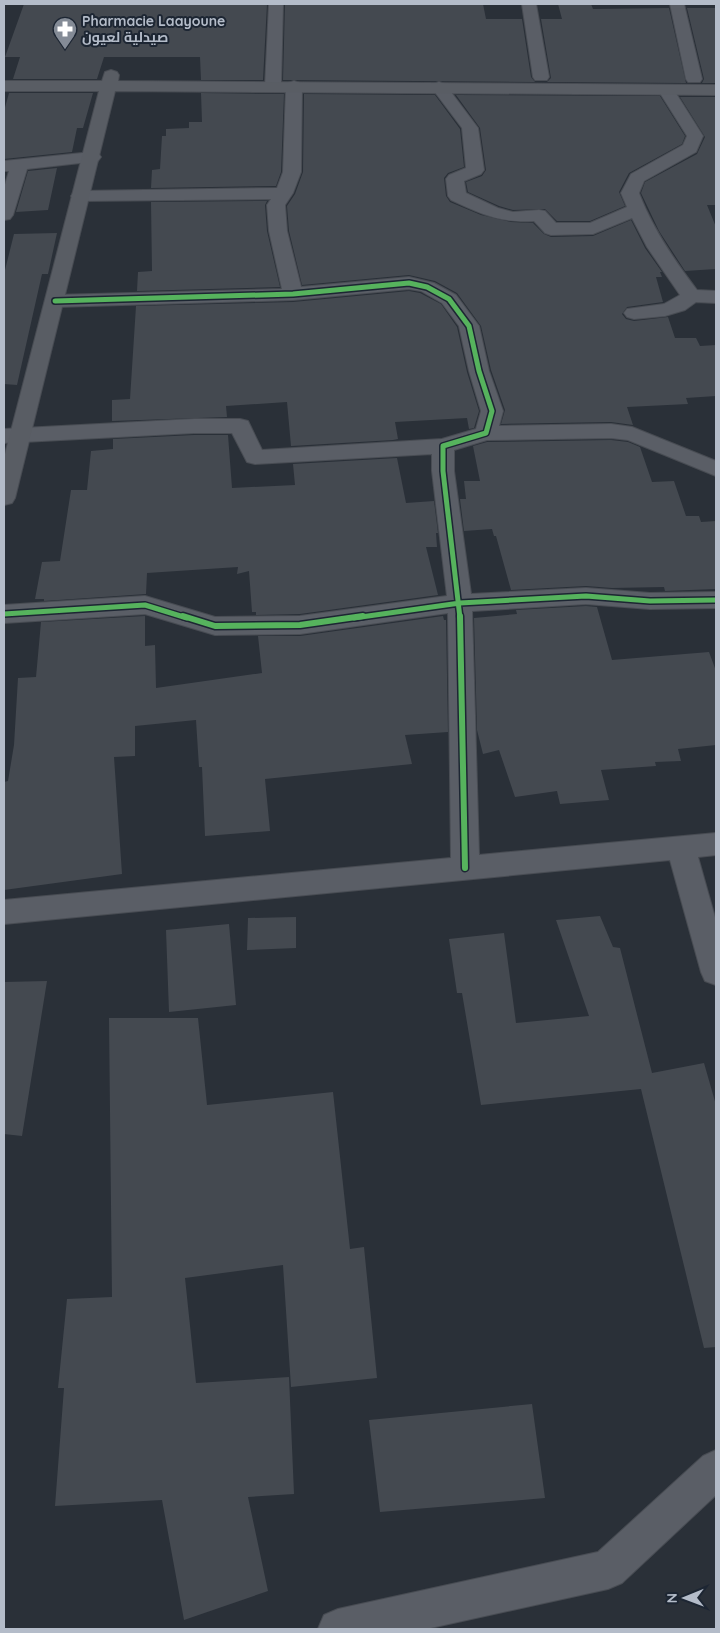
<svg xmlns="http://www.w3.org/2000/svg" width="720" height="1633" font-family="Quicksand,Cairo,sans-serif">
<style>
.building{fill:#444950}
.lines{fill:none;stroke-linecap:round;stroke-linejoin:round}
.street-casing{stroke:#484c53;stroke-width:2}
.secondary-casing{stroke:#484c53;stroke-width:2}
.street{fill:#5a5e66;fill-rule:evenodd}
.secondary{fill:#595d64;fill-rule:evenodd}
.cycleway-far1-casing{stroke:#1d2633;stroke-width:8}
.cycleway-casing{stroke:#1d2633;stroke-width:9}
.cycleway-far1{stroke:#56b35d;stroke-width:5}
.cycleway{stroke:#56b35d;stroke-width:6}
.labels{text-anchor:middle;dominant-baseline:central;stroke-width:4;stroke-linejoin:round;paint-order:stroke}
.far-poi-label{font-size:14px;font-weight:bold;fill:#b4bcc9;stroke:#1d2633;text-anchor:start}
</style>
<rect width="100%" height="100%" fill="#2a3038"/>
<path class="building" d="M24,4H267L263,80H201L200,57H104L97,79H13L20,57H5Z
M285,4H483L486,19H522L531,77L535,82H547L551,78L541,19H562L558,4H591L593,9L669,8L686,83L283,80Z
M687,8H716V83H702L704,79Z
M9,93H93L83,128H77L72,152L4,159V111Z
M201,93L284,94L281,172L276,186L151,188L152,170L160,169L162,136H166V129L189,128V122H202Z
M304,94L435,95L460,129L464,167L448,173L444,178L446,196L450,202L481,215L511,222L533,223L544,234L551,237L593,236L631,220L645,248L662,272H660L662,277H656L663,302L627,307L622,314L626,319L634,321L668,317L675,338H696L700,346L716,345V396L686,398L688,404L627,407L633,425L611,422L501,424L505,410L491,370L481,326L457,293L435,281L409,275L302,285L289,231L287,206L295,194L303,172Z
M456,95L660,96L685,136L682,144L629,173L619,192L625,206L590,221H557L545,209L513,210L499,206L468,192L466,182L482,176L486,170L480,128Z
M680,97H716V205H707L716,227V269L685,271L659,231L641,193L645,182L697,154L705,137Z
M57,168L48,210L16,212L28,171Z
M267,201L265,205L267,231L280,287L137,291L138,272L152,271L151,202Z
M57,233L48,274H42L17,385L4,384V274L14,234Z
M409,291L420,293L441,304L457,327L467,372L479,411L474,428L469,429L467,418L395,422L398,439L393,440L291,446L287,402L226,406L227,417L112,421V400L130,399L136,306L293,302Z
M194,435H228L232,488L295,485L293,464L397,458L406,503L434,501L438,533H436L437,547H426L438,595L300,614L256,615V612H252L249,571L237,574L238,567L147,573L146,594L44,601V599H35L42,562L60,561L71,490H87L91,451L113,449V439Z
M611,440L628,442L640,447L652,482L674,481L686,516H699L701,522L716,521V589L665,591L664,587L612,588L586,586L511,590L496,536H494L492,529L464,531L460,499H466L464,481H480L473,446L487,442Z
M586,606L597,607L612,660L709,652L716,671V745L678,749L681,761L655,762L656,766L601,770L609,800L560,804L557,791L515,797L499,750L483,754L477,730L474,618L517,614L516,610Z
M145,616V646L155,645L156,688L262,673L258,636H300L443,616L444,620H446L448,732L405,735L412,764L265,779L270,831L205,836L202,767H199L196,720L135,726V756L114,757L122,874L4,890V782L8,781L14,745L18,678L36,677L41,622Z
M600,916L613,947L620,948L652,1073L704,1063L716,1105V1347L704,1348L641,1089L481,1105L462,993H457L449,939L504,933L516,1023L589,1016L556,920Z
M296,917V948L247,950L248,918Z
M229,924L236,1005L169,1012L166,930Z
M47,981L22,1136L4,1134V982Z
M109,1018H198L207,1105L333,1092L350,1249L364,1247L377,1378L291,1387L283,1265L185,1278L196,1383L289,1377L294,1494L248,1497L268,1591L184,1620L162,1500L55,1506L64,1388H58L67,1299L112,1297Z
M532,1404L545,1498L380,1512L369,1420Z"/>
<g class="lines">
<g class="street-casing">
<path id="street" d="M269,4H283L281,86L279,89H267L265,86Z
M522,4H536L549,77L547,80H535L533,77Z
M670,4H684L702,79L700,82H688L686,79Z
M294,81L300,83L302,86L301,172L293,193L285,205L287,231L301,287L409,277L434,283L456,295L479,326L489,371L503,411L499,426L611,424L632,427L716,461V476L628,440L611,438L487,440L454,450V471L471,594L586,588L650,593L716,592V608L650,609L586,604L472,611L479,855L716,833V855L698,857L716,921V985L705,981L701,972L670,860L4,924V900L451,858L448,613L300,634L215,635L145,614L4,623V605L145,596L215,617L300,616L447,596L432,471V454L255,464L247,462L232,433H194L4,443V429L194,419H240L248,421L262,450L442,439L476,429L481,411L469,371L459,326L442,303L421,291L409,289L293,300L55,307L48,305L45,301L48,297L55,295L282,289L269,231L267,205L271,199L80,201L74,200L71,196L74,192L80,191L277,188L283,172L286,86L288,83Z
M439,82L445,84L478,128L484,170L481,174L464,181L466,193L498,208L513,212L539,210L545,211L556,223H590L627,207L621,193L631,174L683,145L687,136L658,90L660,87H672L703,136L696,152L644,181L639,193C653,229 674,260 697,290L716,291V303L696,302L685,310L665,316L634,319L627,317L624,313L627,309L664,304L680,295L647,247L632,218L593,234L551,235L545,233L534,221C500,223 481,214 451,200L448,196L446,179L449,175L466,168L462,128L431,87L433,84Z
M92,152L98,153L101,157L98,161L27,169L13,215L10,219L4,220V188L9,171H4V161Z
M716,1450V1495L622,1583L608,1589L426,1629H318L324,1615L338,1609L598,1552L703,1456Z"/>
</g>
<g class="secondary-casing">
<path id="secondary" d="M111,70L117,72L119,75L118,81L716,85V95L115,91L15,498L12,503L4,505V458L99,91H4V81H102L105,72Z"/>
</g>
<use href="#street" class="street"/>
<use href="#secondary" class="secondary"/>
<g class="cycleway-far1-casing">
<path id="cycleway-far1" d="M55,301L293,294L409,283L427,287L449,299L469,326L479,371L492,411L486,433L443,446V471L460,618
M4,614L145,605L187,618
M354,618L460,603L586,596L650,601L716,600"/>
</g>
<g class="cycleway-casing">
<path id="cycleway" d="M183,616L215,626L300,625L363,616
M460,616L465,868"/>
</g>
<use href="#cycleway-far1" class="cycleway-far1"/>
<use href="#cycleway" class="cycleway"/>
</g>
<defs>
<g id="pharmacy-pin" transform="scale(1.25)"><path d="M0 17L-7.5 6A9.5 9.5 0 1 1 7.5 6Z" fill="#848b96" stroke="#1d2633"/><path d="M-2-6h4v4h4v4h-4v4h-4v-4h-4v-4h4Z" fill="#fff"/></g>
</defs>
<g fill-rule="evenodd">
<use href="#pharmacy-pin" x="65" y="29"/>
</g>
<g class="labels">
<g class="far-poi-label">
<text x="82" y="21">Pharmacie Laayoune<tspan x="82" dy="16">صيدلية لعيون</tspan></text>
</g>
</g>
<rect width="720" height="1633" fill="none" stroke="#b4bcc9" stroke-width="10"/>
<g transform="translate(685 1598) rotate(269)" stroke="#1d2633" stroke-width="4" paint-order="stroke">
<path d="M0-4L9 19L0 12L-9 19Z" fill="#b4bcc9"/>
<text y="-8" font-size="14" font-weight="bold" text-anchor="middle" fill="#b4bcc9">N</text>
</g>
</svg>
